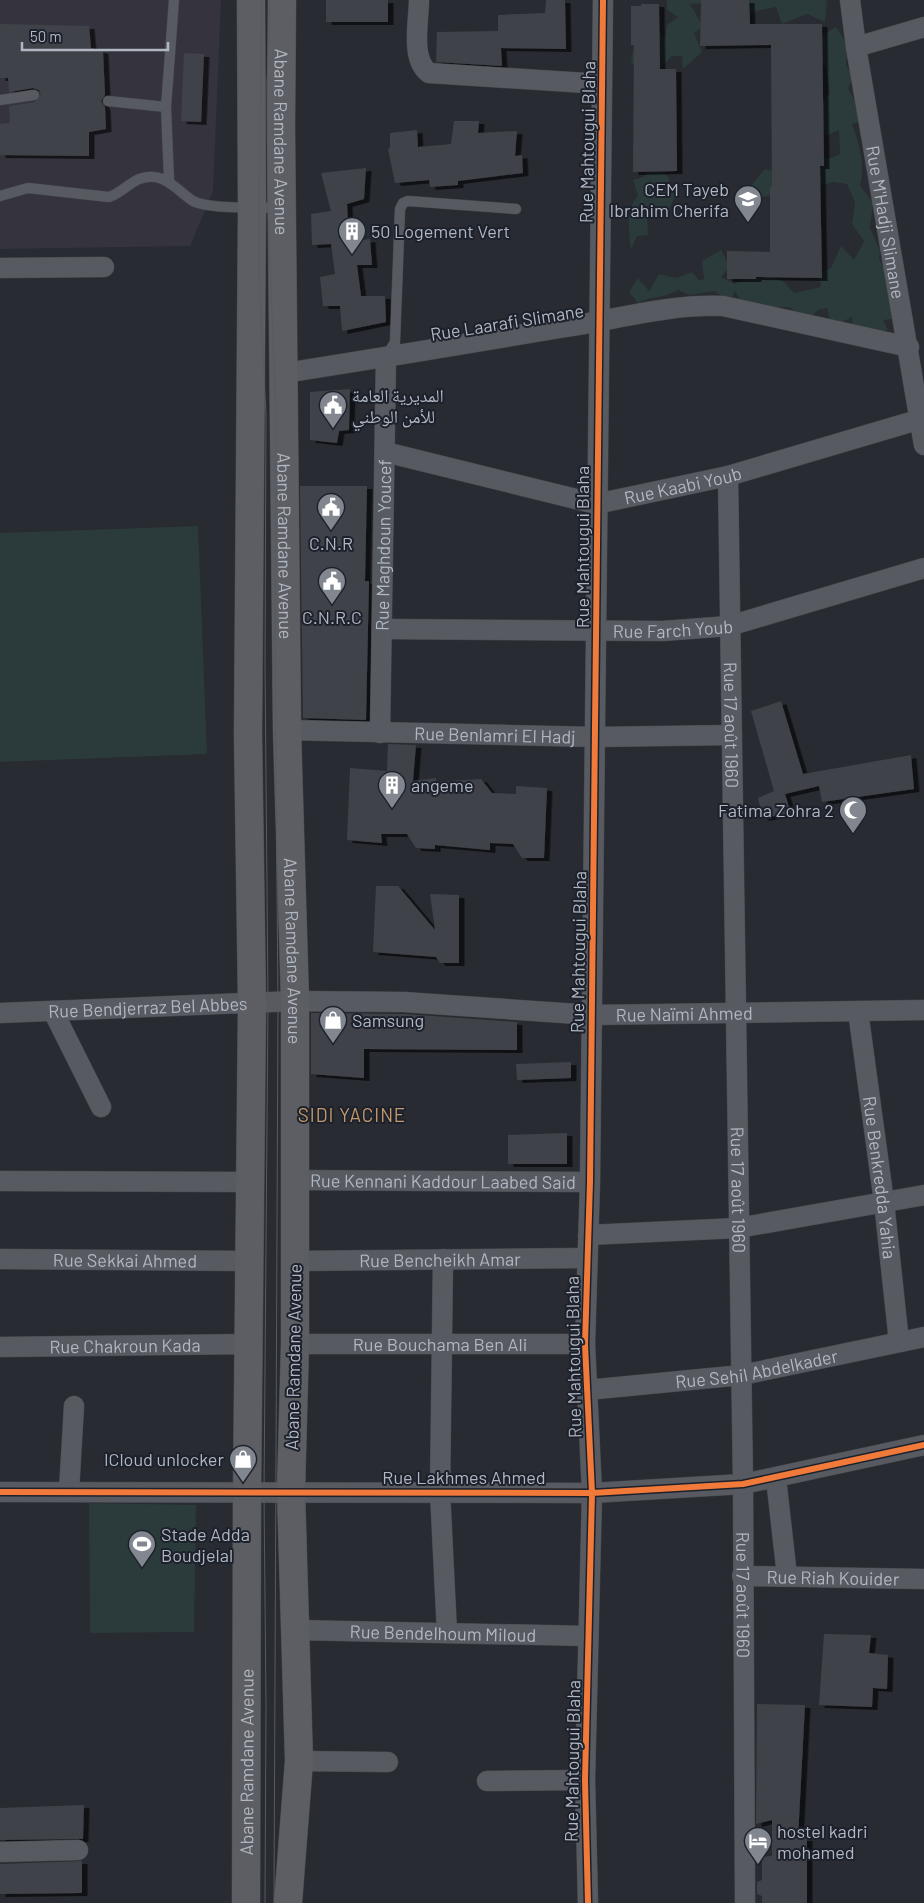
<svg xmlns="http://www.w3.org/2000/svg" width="924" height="1903" font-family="Barlow,'Noto Naskh Arabic',sans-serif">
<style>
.medical{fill:#35333d}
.green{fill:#2b3a3b}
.building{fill:#404248;filter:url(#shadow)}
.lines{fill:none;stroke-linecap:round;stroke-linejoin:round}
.lane-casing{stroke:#45474c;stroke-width:11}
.street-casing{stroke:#45474c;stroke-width:21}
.secondary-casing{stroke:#45474c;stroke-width:29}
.lane{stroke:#575a60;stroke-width:10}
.street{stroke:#575a60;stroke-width:20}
.secondary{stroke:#5c5e64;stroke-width:28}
.tram{stroke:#575a5f;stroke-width:1}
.cycleway-casing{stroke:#1c212b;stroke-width:9}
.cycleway{stroke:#f17a3a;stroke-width:6}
.labels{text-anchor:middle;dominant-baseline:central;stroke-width:4;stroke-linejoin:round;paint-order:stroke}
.street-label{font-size:18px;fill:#b1b7c2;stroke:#1c212b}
.poi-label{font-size:18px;fill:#b1b7c2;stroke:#1c212b;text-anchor:start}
.neighbourhood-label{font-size:19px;letter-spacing:1px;fill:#c5996a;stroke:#1c212b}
</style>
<defs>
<filter id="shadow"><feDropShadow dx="5.5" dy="3" stdDeviation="0" flood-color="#0009"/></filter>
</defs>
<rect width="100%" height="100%" fill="#282b31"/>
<path class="medical" d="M0,0H221L213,192L190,246L0,249Z"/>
<path class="green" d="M667,0H709L707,3L690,4L703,27L694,33L702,52L683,69L682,56H672L653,74L644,65L631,63L634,41L651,27L665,39L667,25L678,17L667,10Z
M736,0H827L825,22L807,14L782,24L776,7L756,11L741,20Z
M836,27L848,45L846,65L853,76L848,89L861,110L860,122L852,124C859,144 866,165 860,186L873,202L870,228L880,251L879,258L888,278L894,301L892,319L883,320L888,330L869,334L853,328L852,317L832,327L827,308L818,310L806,322L790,307H744L735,291L730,301L714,291L689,295L678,290C663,299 654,295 638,303L629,292L638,278L649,291L659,274L676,278L692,272L699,280L704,279L702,261L721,250L730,266L721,277L735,284L760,271L784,282L794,293L821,287L818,273L831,268L841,246L854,260L864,241L852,224L855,202L847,184L833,182L808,190L761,197L749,188L765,169L781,173L806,156L832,158L840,154L839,130L826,136L815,110L830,93L826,66L813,62L816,39Z
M655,165L669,178V187L678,190L669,209L647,218L648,235L637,236L631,250C629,229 625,212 638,195L633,180L643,177Z
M198,526L207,754L0,762V533Z
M89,1503L196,1505L194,1632L90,1633Z"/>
<path class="building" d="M326,0H388V22H326Z
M546,0H565L566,49L501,48L502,66L436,62L437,32L498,31V15L545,13Z
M701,0H749L750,24H822L824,166H820L822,278L756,277V279H727V251L770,252V187H772L771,45L700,46Z
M641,4H659L660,69H676L677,171L633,172L634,45H631V6H641Z
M0,24L89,26L91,48L103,51L105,95L101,101L105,107L106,129L89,132V156L0,155V124L10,123L9,106L35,102L41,94L39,90L33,88L9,92L8,78H0Z
M184,53L204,54L201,122L181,121Z
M454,121H479L478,133L517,131L515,156L522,155L523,173L458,181V185L430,187L429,180L395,183L388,149L390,148V133L417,130L418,147L451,144Z
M366,168L364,199L347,204L349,242L370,239L372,265H357L361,296H385L386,322L342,331L340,306H323L320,277L335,274L331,244L312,245L311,214L331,211L321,173Z
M350,389L349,430L339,431L337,443L310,440V392Z
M300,486H367L365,581H369L366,720L303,718Z
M781,701L803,774L911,755L914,789L822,802L819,786L785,794L791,813L763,818L758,798L774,791L751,711Z
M388,744L416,745L413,781L436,778V782L481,779L492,793L516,794V786L547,788L544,858H522L513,844L490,843V850L435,845V849L416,848L407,834H381L382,843L347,840L350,768L387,771Z
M376,886H398L435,930L430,894L459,895V963H440L436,957L373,952Z
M311,1013L404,1014L517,1022V1050L364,1049V1078L311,1074Z
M571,1062V1078L517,1080L516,1064Z
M567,1133V1164H508V1135Z
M824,1634L871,1635L869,1653L888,1655L887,1689L873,1688L872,1707L819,1705Z
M757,1704L805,1705L798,1838H807V1903H762V1896L757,1894V1882L762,1880V1857L772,1856V1820L756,1824Z
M84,1805L83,1839L0,1840V1808Z
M82,1861V1893L0,1894V1864Z"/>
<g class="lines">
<g class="lane-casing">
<path id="lane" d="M0,100L34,95
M108,101L166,107L169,180
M166,107L174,0
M0,196L28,188L109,197C121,193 128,184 139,179C164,170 176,190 193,201C207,209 264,208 281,207
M386,357L395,342L400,209L403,203L408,201L516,209"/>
</g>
<g class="street-casing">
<g id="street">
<path d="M419,0C419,21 410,59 429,73L602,84"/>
<path id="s1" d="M850,0L856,47L924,445"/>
<path d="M856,47L924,27"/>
<path d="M0,268L104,267"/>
<path d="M285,373C379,358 472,343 566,327C618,319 669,304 723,306L909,347"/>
<path id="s2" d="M385,452L596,504L728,476L924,418"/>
<path id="s3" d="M728,476L743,1484L745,1903"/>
<path id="s4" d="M383,629L663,631L729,626L924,568"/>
<path id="s5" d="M287,730L595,737L732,735"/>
<path id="s6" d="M380,733L386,357"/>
<path d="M53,1011L101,1107"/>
<path id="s7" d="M858,1011L884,1202L899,1342"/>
<path id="s8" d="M0,1013L295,1001L404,1002L592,1015L924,1010"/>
<path id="s9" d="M295,1180L590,1182"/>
<path d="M0,1181L251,1182"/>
<path d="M588,1235L738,1228L924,1195"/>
<path id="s10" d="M0,1259L250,1261"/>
<path d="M443,1259L440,1491L447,1633"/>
<path id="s11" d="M295,1261L586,1258"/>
<path id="s12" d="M295,1344H585"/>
<path id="s13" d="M0,1347L250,1344"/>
<path id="s14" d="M587,1390L742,1375L924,1337"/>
<path d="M776,1478L787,1576"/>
<path d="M69,1491L74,1406"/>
<path d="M0,1492L592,1493L743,1484L924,1445"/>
<path id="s15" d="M742,1576L924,1579"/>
<path id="s16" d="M295,1630L588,1636"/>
<path d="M299,1761L388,1762"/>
<path d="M487,1781L585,1780"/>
<path d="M0,1852L78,1850"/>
<path d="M588,1903L585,1780L592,1493L585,1344L590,1182L603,0"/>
</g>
</g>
<g class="secondary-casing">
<g id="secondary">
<path id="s17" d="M282,0L281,128L287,730L295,1001V1344L291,1491L299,1761L288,1903"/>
<path id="s18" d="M246,1903L247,1493L252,1003L248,734L252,209L251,0"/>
</g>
</g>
<use href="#lane" class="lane"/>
<use href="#street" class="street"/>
<use href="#secondary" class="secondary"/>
<path class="tram" d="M262,0L259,209V273L266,415L265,663L268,1002L264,1493L266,1704L265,1903
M270,0L267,81L268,208L276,415L275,663L278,1002L274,1903"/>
<g class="cycleway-casing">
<path id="cycleway" d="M0,1492L592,1493L743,1484L924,1445
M588,1903L585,1780L592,1493L585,1344L590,1182L603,0"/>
</g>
<use href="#cycleway" class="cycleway"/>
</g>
<defs>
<g id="school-pin" transform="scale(1.4375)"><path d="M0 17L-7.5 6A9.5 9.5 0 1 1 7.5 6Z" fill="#81868f" stroke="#1c212b"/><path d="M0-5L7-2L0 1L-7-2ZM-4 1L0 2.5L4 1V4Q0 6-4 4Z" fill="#fff"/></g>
<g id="building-pin" transform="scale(1.4375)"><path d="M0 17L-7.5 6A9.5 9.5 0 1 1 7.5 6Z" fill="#81868f" stroke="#1c212b"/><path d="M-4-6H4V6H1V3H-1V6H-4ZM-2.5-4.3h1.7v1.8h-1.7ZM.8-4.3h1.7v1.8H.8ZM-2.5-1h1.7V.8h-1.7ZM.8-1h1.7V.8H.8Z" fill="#fff"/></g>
<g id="civic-pin" transform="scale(1.4375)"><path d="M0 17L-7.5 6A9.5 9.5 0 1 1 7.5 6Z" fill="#81868f" stroke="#1c212b"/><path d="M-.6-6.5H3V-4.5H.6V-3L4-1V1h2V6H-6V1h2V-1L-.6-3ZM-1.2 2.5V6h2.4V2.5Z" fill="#fff"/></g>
<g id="mosque-pin" transform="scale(1.4375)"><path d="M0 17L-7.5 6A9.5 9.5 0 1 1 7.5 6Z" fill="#81868f" stroke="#1c212b"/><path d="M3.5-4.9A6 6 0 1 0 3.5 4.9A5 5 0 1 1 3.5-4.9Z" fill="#fff"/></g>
<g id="shop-pin" transform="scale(1.4375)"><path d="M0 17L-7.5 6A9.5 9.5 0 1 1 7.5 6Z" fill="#81868f" stroke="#1c212b"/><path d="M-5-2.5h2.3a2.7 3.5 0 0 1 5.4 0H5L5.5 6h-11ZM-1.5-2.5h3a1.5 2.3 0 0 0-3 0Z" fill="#fff"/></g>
<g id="stadium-pin" transform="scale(1.4375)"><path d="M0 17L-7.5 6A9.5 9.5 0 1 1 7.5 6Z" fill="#81868f" stroke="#1c212b"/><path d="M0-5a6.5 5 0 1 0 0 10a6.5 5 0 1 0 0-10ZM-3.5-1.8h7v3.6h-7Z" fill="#fff"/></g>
<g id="hotel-pin" transform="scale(1.4375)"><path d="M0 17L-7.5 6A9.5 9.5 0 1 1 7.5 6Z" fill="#81868f" stroke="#1c212b"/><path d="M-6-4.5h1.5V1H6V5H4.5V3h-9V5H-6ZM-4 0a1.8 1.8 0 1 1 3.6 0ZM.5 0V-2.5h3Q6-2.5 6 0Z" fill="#fff"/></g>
</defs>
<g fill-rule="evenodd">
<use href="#school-pin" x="748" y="199"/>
<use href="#building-pin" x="352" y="231"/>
<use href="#civic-pin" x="333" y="405"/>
<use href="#civic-pin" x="331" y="507"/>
<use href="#civic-pin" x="332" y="581"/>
<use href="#building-pin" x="392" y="785"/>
<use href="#mosque-pin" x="853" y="810"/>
<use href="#shop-pin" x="333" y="1020"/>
<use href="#shop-pin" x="243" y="1459"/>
<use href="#stadium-pin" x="142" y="1544"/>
<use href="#hotel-pin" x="758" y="1841"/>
</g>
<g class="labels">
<g class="street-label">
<text stroke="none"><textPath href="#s17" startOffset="142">Abane Ramdane Avenue</textPath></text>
<text transform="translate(587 142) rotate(-89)">Rue Mahtougui Blaha</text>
<text stroke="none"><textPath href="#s1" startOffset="225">Rue M'Hadji Slimane</textPath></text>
<text transform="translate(507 322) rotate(-9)">Rue Laarafi Slimane</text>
<text stroke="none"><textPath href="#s2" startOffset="306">Rue Kaabi Youb</textPath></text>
<text stroke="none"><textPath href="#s6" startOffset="188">Rue Maghdoun Youcef</textPath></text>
<text stroke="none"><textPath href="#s17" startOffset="546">Abane Ramdane Avenue</textPath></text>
<text transform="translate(582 547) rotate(-90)">Rue Mahtougui Blaha</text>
<text stroke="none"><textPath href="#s4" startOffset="290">Rue Farch Youb</textPath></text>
<text stroke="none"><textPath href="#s3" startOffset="249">Rue 17 août 1960</textPath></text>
<text stroke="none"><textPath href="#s5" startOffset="208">Rue Benlamri El Hadj</textPath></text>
<text stroke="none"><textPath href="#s17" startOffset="951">Abane Ramdane Avenue</textPath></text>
<text transform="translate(578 952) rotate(-89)">Rue Mahtougui Blaha</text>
<text stroke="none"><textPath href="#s8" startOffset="148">Rue Bendjerraz Bel Abbes</textPath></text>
<text stroke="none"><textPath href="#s8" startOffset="685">Rue Naïmi Ahmed</textPath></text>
<text stroke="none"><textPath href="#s7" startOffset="168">Rue Benkredda Yahia</textPath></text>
<text stroke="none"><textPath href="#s9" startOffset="148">Rue Kennani Kaddour Laabed Said</textPath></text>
<text stroke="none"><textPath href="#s3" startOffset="714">Rue 17 août 1960</textPath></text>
<text stroke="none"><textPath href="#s11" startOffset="145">Rue Bencheikh Amar</textPath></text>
<text stroke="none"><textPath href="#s10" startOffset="125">Rue Sekkai Ahmed</textPath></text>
<text stroke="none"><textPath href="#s12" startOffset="145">Rue Bouchama Ben Ali</textPath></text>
<text stroke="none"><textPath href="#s13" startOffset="125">Rue Chakroun Kada</textPath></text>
<text transform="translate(293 1357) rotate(-89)">Abane Ramdane Avenue</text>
<text transform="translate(573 1357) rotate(-91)">Rue Mahtougui Blaha</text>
<text stroke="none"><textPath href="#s14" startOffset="171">Rue Sehil Abdelkader</textPath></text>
<text x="464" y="1477">Rue Lakhmes Ahmed</text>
<text stroke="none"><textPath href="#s15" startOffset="91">Rue Riah Kouider</textPath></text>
<text stroke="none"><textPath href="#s3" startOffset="1119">Rue 17 août 1960</textPath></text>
<text stroke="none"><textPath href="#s16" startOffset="148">Rue Bendelhoum Miloud</textPath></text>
<text stroke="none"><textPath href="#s18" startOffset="141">Abane Ramdane Avenue</textPath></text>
<text transform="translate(572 1761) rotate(-89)">Rue Mahtougui Blaha</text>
</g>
<g class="poi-label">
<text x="729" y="189" text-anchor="end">CEM Tayeb<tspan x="729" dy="21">Ibrahim Cherifa</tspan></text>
<text x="371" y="231">50 Logement Vert</text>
<text x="352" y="395">المديرية العامة<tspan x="352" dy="21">للأمن الوطني</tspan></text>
<text x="331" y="543" text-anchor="middle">C.N.R</text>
<text x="332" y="617" text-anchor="middle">C.N.R.C</text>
<text x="411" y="785">angeme</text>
<text x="834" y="810" text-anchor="end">Fatima Zohra 2</text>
<text x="352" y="1020">Samsung</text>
<text x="224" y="1459" text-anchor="end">ICloud unlocker</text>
<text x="161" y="1534">Stade Adda<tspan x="161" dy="21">Boudjelal</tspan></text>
<text x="777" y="1831">hostel kadri<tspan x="777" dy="21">mohamed</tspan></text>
</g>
<g class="neighbourhood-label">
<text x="352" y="1114">SIDI YACINE</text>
</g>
</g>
<path d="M22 42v8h146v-8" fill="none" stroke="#b1b7c2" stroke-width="2.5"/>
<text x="30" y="42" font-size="15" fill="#b1b7c2" stroke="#1c212b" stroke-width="4" paint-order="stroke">50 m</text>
</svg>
